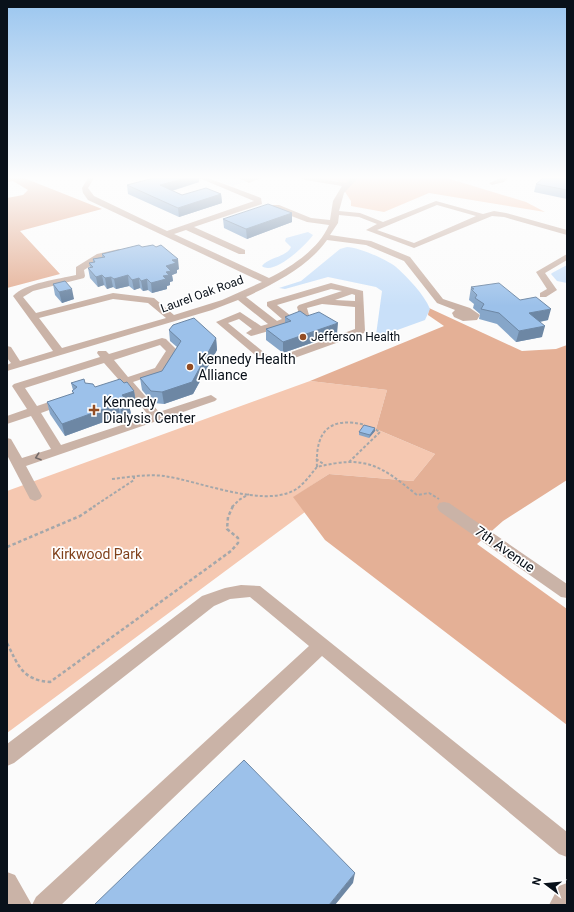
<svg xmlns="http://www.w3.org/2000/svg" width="574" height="912" font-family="Roboto,sans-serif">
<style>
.built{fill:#e9eff6}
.green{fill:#f5c8b1}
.forest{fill:#e4b096}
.water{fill:#c9e0f9}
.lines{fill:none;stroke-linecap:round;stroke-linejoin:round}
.path-far1{stroke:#a4a7aa;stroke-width:2;stroke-dasharray:3 2;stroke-linecap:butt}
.path{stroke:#a4a7aa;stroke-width:2.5;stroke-dasharray:3.5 2.5;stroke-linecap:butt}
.minor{fill:#cab3a7;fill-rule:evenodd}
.wall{fill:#86a6c9}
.shaded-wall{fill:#6d87a4}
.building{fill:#9cc1ea;stroke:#6d87a4}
.oneway{stroke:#736a68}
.poi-dot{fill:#934d24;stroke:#fff;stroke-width:1.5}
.labels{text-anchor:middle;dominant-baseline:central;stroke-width:3.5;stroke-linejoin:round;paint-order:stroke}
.far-street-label{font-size:12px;fill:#09111a;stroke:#fff}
.far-poi-label{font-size:12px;fill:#09111a;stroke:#fff;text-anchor:start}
.poi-label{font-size:14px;fill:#09111a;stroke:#fff;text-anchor:start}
.street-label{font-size:14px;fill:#09111a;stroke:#fff}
.park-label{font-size:14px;fill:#80411b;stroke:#fff}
</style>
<rect width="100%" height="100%" fill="#fbfbfb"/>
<path class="built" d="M211,178H258L232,186Z"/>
<path class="green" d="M314,178H447L526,202L545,212L429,193L384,212L351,206V201L338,181Z
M310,381L387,390L376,429L435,454L413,481L329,474L294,497L305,512L7,733V491Z"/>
<path class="forest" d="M7,178H24L102,209L20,231L60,274L7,288V198L23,195L28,190L13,181L7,182Z
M429,308L522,351L556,349L567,345V480L503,521L477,544L567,609V725L325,540L293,497L329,474L413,481L435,454L376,429L387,390L310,381L444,326L428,315Z"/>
<path class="water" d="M308,232L313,235C306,245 274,276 262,266C269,257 287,257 291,247L285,241L286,238Z
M347,247C358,247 388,260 396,267C408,278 424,294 430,309L425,320L378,337L376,335L382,291L376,287L328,277L285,289L279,288L301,281L340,249Z
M567,265V283L557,281L551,274L552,273Z"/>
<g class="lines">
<path class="path-far1" d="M316,459L325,465
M349,462L380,432L373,428
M317,467C315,431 330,416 365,425
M112,479C129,477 147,474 164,476C199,481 260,507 293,491C303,486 310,475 317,467C366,455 380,465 417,495L429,493L439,499
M93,507L134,480V476
M232,507L239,500L249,494"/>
<path class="path" d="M7,547L80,516L95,506
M7,643C18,665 22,680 50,682L231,551L238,543V538L227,529L228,517L233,506"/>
<path class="minor" d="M88,178H94L88,188L94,196L167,231L254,201L199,178H208L261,198L262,204L194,227L245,250V254H239L186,230L174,234L269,278C291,267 319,249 329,225L307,222L273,209V205H279L311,218L330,220L333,201L342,186L305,180L302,178H316L346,183L351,178H358L344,193L339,211L360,213L383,222L436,201L483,214L494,211L506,213L567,230V235L504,217L492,216L414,248L366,230L377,224L359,217L339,215L338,223L330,235L371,241L410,257L443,299L470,308L480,315L477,320L463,321L454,317L452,313L455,310L437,303L404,261L366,245L327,240C308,267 275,283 246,297L277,321L282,319L267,306V302L331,283L363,291L365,331L364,333L275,365H267L216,322L240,312L261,326L268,324L238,300L212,310L7,371V365L11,363L7,358V346L11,347L20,361L53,351L13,296C25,283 59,279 76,275V267L97,254L119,249L123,252L103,258L84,270L85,276L84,278L33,291L23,297L36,313L113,293L154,298L174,315L222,300L262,282L88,200L83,193L82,188ZM437,205L476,216L414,243L377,230ZM331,289L342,291L299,305L297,307L299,314L291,316L277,305ZM352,294L355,295V301L335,300ZM113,299L148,303L166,318L62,348L39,318ZM322,304L355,307V329L272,359L228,323L239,319L252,329L246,333L251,336C262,333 303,322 309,315L307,308Z
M239,178H261L249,183Z
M501,178H508L504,182L492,185L489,183Z
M567,254V260L545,273L557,290L546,297H540V293L547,289L536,272Z
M162,338L166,339L177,350L165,370L163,372L133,382L159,412L211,395L217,399L215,401L26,466L42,496L40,499L35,501L30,499L7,455V438L11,439L22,458L51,449L31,416L7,424V416L27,409L12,386L14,384L100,357L97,353L98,351H106L109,354ZM160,345L166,351L155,368L128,377L114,360ZM104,363L119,380L104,385L102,387L104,389L108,390L124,385L149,416L61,445L41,413L68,403L70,401L64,397L37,406L25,388Z
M444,502L449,503L567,584V598L561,597L439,511L437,507L439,503Z
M241,585L260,586L567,832V857L559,854L322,656L61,905H8L7,872L15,875L32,905L36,897L309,646L250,597L230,599L214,606L14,763L7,766V744L202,596L225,588Z
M567,883V905H549L559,886Z"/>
</g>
<path class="wall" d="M567,178V199L534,192L536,184Z
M199,182L172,191L182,195L221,194L222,203L179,217L128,194L127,185Z
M292,213V222L247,239L224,228L223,219Z
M142,247L179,269L177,270V273L172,275L173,281L170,282V285L167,286V289L152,293L148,290L143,291L140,288L134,290L129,286L116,289L113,287L107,289L104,285L98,287L90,278L88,268H90L89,263L93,262V259L102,257V254Z
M53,284L74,299L62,303L55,295Z
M471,287L520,300L548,320L540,322L542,337L516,342L497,324L479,319L480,314L473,308L474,304L469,300Z
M307,316L337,334L283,353L266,340V329L285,323V317Z
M169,330L216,338L217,350L193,394L164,404L153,403L142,390L140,378L162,371L177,347L170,341Z
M71,383H85L95,387L124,383L134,391L136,403L129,405L131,414L122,417L120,416L65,436L50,414L47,402L73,394L72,391L73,390Z
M375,431L369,438L359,435V432Z"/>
<path class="shaded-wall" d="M185,178H199V182L161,194L160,185Z
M221,194L222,203L179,217L178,208Z
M292,213V222L247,239L246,229Z
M178,259L179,269L177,270V273L172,275L173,281L170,282V285L167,286V289L152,293L151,283L163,276L166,266L172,260Z
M102,275L104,285L98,287L96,277Z
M128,275L129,286L116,289L114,279Z
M111,277L113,287L107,289L105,278Z
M139,278L140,288L134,290L132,280Z
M147,279L148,290L143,291L141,281Z
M72,289L74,299L62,303L59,292Z
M551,309L548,320L527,324L529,313Z
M338,323L337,334L283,353V342Z
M545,326L542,337L516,342L519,331Z
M216,338L217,350L193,394L164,404L162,392Z
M134,391L136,403L129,405L131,414L122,417L120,405L122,395Z
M118,404L120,416L65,436L62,424Z
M375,428V431L369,438L370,435Z
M355,873L353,883L335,905H329Z"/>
<path class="building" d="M154,178H185L160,185L182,195L206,188L221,194L178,208L127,185Z
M543,178H567V190L536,184Z
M268,204L292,213L246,229L223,219Z
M139,245L142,247L153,245L156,247L161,245L178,259L172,260L176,263L166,266L171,271L166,272L169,275L163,276L166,279L151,283L147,279L141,281L139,278L132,280L128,275L114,279L111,277L105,278L102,275L96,277L88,268L93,267L89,263L95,262L93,259L105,257L102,254Z
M65,281L72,289L59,292L53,284Z
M499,283L520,300L536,297L551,309L529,313L545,326L519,331L499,313L481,309L484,304L475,298L477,295L471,289H474L471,287Z
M300,311L307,316L319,312L338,323L283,342L266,329L291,321L285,317Z
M194,318L216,338L192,382L162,392L151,391L140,378L162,371L181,341L169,330L173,325Z
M84,379L85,383L93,384L95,387L120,379L124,383L127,382L134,391L122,395L128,402L120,405L118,404L62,424L47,402L74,393L72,391L77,387L71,383Z
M364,425L375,428L370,435L359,432Z
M244,760L355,873L329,905H94Z"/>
<defs><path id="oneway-chevron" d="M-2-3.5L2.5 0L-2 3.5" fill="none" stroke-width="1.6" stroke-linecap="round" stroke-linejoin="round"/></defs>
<use class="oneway" href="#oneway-chevron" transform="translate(38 457) rotate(161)"/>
<linearGradient id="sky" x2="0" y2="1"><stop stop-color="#9bc6ef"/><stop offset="0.58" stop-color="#fdfdfd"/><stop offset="1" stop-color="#fdfdfd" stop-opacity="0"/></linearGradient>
<rect width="574" height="306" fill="url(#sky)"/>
<g class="poi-dot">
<circle cx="303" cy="337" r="4"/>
<circle cx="190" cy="367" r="4"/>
<path d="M92 404h4v4h4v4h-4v4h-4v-4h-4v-4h4z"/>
</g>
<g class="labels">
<g class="far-street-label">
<text transform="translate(202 294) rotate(-20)">Laurel Oak Road</text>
</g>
<g class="far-poi-label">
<text x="311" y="337">Jefferson Health</text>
</g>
<g class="poi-label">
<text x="198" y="359">Kennedy Health<tspan x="198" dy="16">Alliance</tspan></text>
<text x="103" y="402">Kennedy<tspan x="103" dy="16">Dialysis Center</tspan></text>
</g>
<g class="street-label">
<text transform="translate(505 549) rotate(35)">7th Avenue</text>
</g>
<g class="park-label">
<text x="97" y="554">Kirkwood Park</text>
</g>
</g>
<rect width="574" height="912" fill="none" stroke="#09111a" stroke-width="16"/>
<g transform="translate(546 884) rotate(286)" stroke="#ffffff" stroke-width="3" paint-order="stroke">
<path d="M0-3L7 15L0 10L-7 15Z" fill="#09111a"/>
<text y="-6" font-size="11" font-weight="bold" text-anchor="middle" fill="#09111a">N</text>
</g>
</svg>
